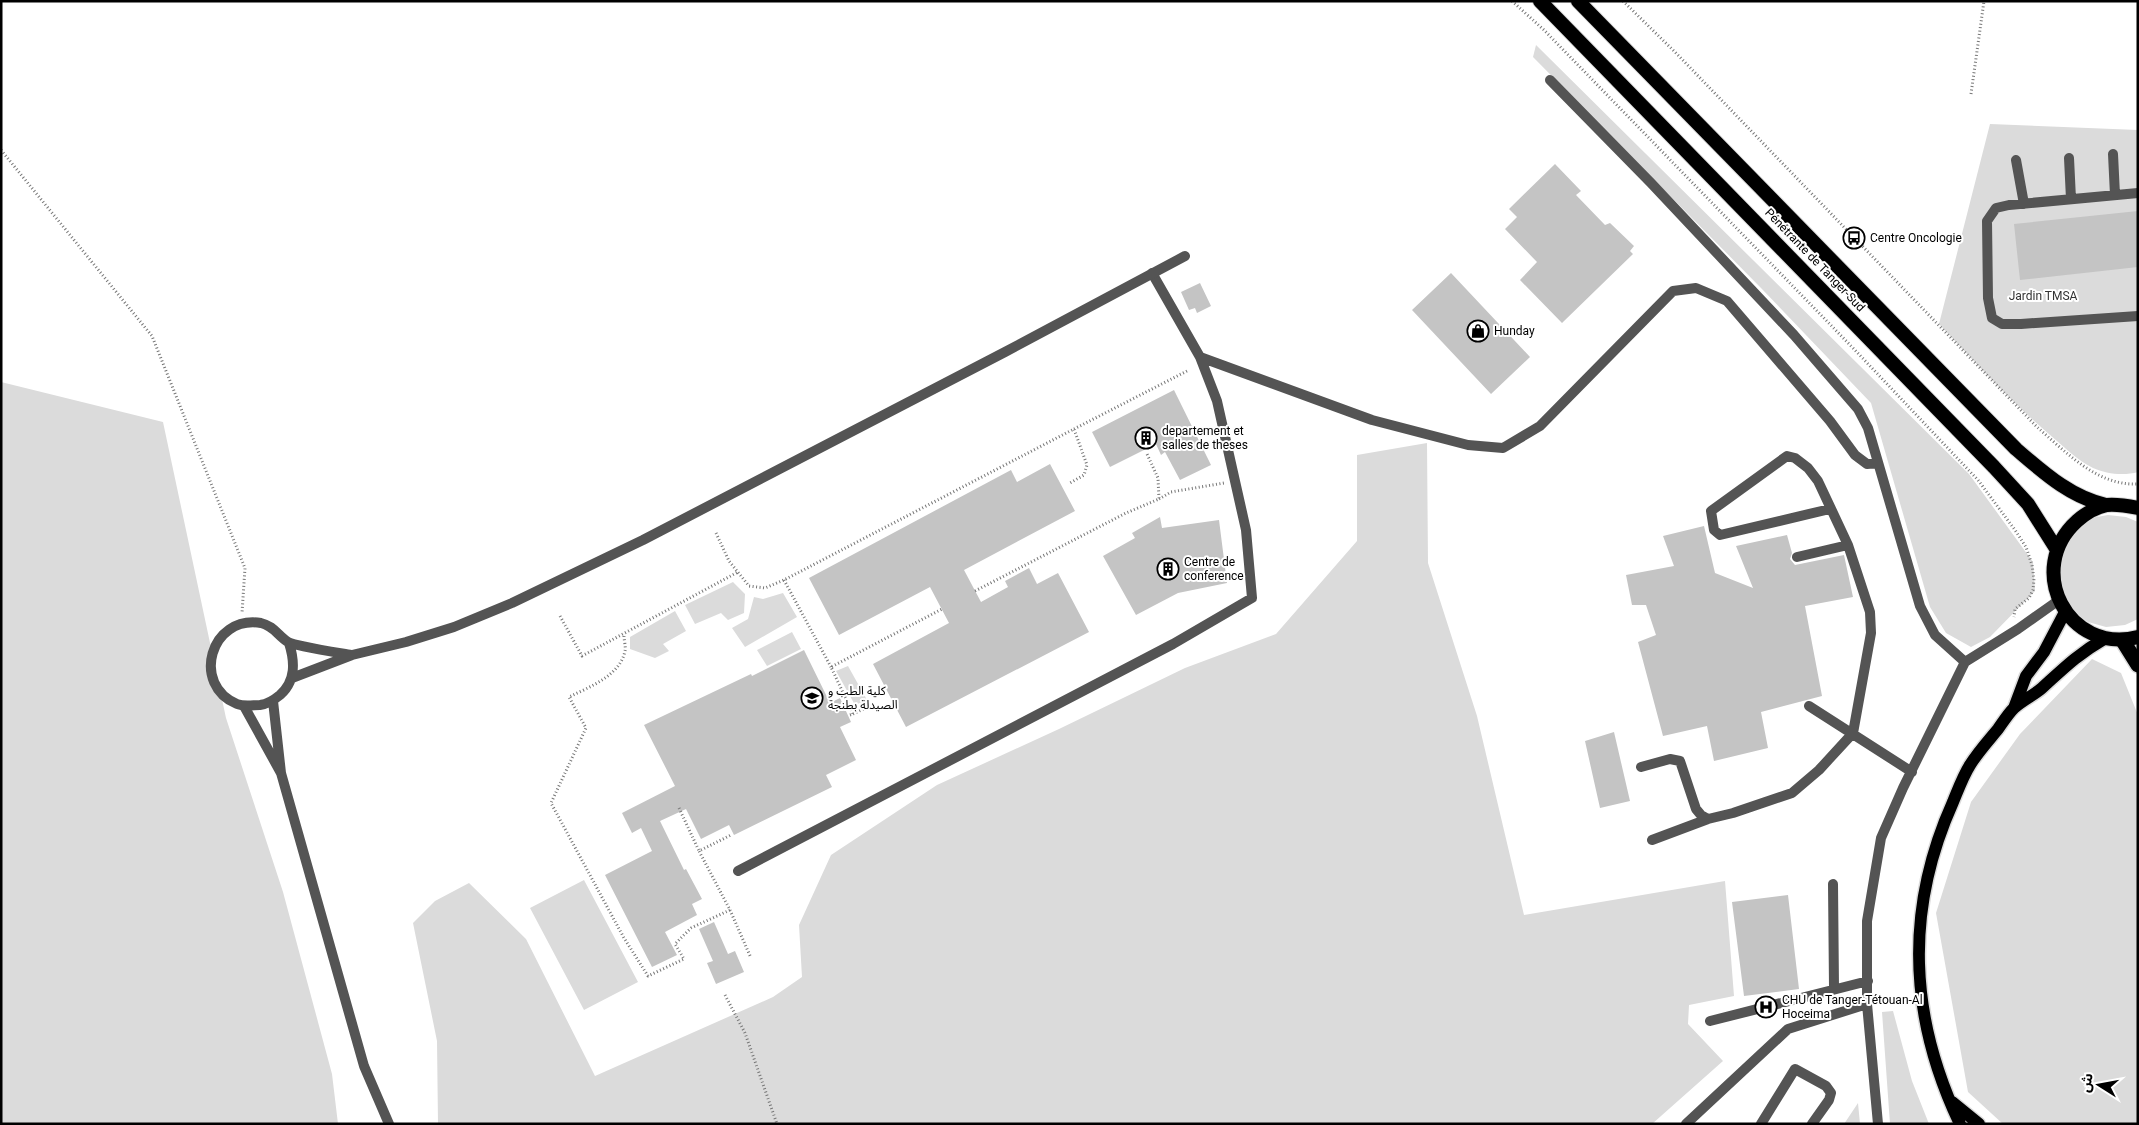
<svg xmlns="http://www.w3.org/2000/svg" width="2139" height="1125" font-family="Roboto,'Noto Sans Arabic',sans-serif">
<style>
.green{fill:#dbdbdb}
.building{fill:#c4c4c4}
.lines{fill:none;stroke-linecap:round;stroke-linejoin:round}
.primary-casing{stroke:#dbdbdb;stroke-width:15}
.trunk-casing{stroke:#dbdbdb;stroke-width:16}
.motorway-casing{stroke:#dbdbdb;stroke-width:18}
.path{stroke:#767676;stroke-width:3;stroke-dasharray:1 2.5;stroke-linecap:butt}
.service{stroke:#545454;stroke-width:10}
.minor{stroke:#545454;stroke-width:10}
.primary{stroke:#000;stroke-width:12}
.trunk{stroke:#000;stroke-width:14}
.motorway{stroke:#000;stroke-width:15}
.labels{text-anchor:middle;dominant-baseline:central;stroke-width:4;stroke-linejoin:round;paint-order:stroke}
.poi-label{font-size:12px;fill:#000;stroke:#fff;text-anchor:start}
.street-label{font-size:12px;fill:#000;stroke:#fff}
.park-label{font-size:12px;fill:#323232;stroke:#fff}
</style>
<rect width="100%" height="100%" fill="#fff"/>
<path class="green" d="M1536,45L1969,474L2033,562L2035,591L1990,637L1971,647L1946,633L1930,607L1871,403L1761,288L1533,57Z
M1990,124L2138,130V472C2124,476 2106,474 2093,468C2077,460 2064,447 2050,435C2010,401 1975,362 1939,324Z
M1,382L163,422L226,718L283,892L332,1074L338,1124H1Z
M1427,443L1428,563L1477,716L1524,915L1725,881L1734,996L1689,1005L1688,1024L1723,1061L1652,1124H438L437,1041L413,923L435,901L469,883L526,939L595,1076L773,997L802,977L799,925L831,855L937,785L1059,729L1185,668L1276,634L1357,541V455Z
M2108,515L2126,517L2138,522V619L2125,625L2106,627L2088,622L2072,611L2061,596L2057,558L2076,527L2091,518Z
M733,582L745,594L744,613L728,620L721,613L695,624L685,605Z
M783,593L797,617L745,647L732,628L748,619L754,597L763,599Z
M675,611L686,631L663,644L669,651L655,658L630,649V637Z
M792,632L801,649L767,666L757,650Z
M2092,659L2121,673L2138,715V1124H2003L1968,1092L1936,913L1971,802L2020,734Z
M848,666L867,700L855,705L836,671Z
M584,880L638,982L584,1010L530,908Z
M1893,1011L1912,1081L1929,1124H1890L1882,1012Z
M1858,1103L1860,1124H1844Z"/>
<path class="building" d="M1555,164L1581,191L1576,195L1605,225L1610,223L1634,246L1630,251L1633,254L1562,323L1520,280L1537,262L1505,229L1517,217L1509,209Z
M2138,211V267L2020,280L2014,224Z
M1451,273L1530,357L1491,394L1412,310Z
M1200,283L1211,306L1197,313L1195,308L1189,310L1181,292Z
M1174,390L1211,465L1180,480L1165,452L1161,455L1156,444L1110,467L1092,432Z
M1050,464L1075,511L964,570L981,602L1008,587L1005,581L1029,568L1037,584L1058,573L1089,632L906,727L873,664L949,623L930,587L839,635L809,578L1011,470L1017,482Z
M1160,517L1162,528L1219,520L1227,583L1178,593L1136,615L1103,556L1135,538L1132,533Z
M1704,526L1715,573L1753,588L1736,546L1787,535L1792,553L1790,559L1795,565L1844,555L1853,597L1805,606L1822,696L1761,712L1768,748L1714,761L1707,726L1663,736L1638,642L1656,635L1646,605H1632L1626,575L1674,566L1663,536Z
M804,650L830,703L840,698L851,722L840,727L856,760L826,775L832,787L734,835L729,825L701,839L686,809L660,821L684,870L686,869L702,899L692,904L697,915L665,932L677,955L652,967L605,875L652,851L641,828L632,833L622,813L675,786L644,725L751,674L752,676Z
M1614,732L1630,801L1600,808L1585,741Z
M1788,895L1799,989L1744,996L1732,902Z
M714,922L728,954L735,951L744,972L716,984L707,963L713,961L699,929Z"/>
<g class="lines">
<g class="primary-casing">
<path id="primary" d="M2014,708L2026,676L2044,652L2065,612
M1952,1102L1979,1124
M1960,1124C1909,1017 1904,911 1953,802C1958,790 1963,776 1970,765C1978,752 1989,740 1998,729C2003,722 2008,714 2014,708C2023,700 2034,695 2042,688C2064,668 2078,654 2104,639"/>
</g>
<g class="trunk-casing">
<path id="trunk" d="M1540,1L1994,467L2028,504L2057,550
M1578,1L2016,449C2043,472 2070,497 2106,505
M2138,508C2128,506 2117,504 2107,505C2097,507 2085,514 2077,521C2024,569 2068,655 2138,637"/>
</g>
<g class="motorway-casing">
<path id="motorway" d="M2123,641L2138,665"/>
</g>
<path class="path" d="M1512,1L1544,30L1853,348L1978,480L2015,530L2026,547L2032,565L2034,579L2033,590L2029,598L2015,609L2014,617
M1623,1L1675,52L2037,427C2066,452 2097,486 2138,484
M1971,94L1984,1
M1,150L152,336L245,568L242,613
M1074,429L1187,371
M1159,499L1171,492L1224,483
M716,533L729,561L749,586L765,588L784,580L1074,429L1087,465L1084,475L1070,483
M784,580L831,667
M975,591L1126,513L1159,499L1158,478L1147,454
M560,616L582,656L738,572
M624,636C624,640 626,647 625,651C620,676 589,687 569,697L586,728L551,803L624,938L648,976L684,959L675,944L691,928L730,910L699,851L731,835
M853,714L872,705
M850,715L853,714L831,667L942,609
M679,808L699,851
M730,910L751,958
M725,995L745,1033L777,1124"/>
<path class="service" d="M1550,80L1651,183L1794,335L1858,409L1868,428L1920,606L1935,635L1965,662
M2113,154L2115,195
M2069,158L2071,199
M2016,160L2024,204
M2138,193L2009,205L1996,208L1987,221L1988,298L1992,318L2002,324H2021L2138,316
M1200,357L1372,420L1468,445L1503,448L1540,426L1673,291L1696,288L1727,301L1830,421L1855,455L1867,464L1878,463
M1797,557L1848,545
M1809,706L1912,772
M1641,767L1670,759L1680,761L1696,809L1701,815L1708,819L1733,813L1792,793L1819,770L1853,733L1871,633L1870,612L1848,545L1818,481L1808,468L1795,458L1787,456L1711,511L1714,530L1720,535L1830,509
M1652,840L1708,819
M738,871L1173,644L1252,598L1246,530L1217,401L1200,357L1152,273
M1833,884L1834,988
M1710,1021L1868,981
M1686,1124L1788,1029L1867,1004
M1761,1124L1795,1069L1826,1086L1831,1093L1829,1100L1812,1124
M1878,1124L1867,1004V921L1881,838L1903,788L1965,662L2018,629L2059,600"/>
<path class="minor" d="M289,643C295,662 296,681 280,695C274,700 268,704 260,705C253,705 244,707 237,704C191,685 210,615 261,623C274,626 278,636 288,642C295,646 340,653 351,655
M292,678L352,655L406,642L454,627L512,603L643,540L1005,352L1185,256
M244,706L281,773L273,701
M281,773L364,1066L389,1124"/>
<use href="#primary" class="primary"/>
<use href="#trunk" class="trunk"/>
<use href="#motorway" class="motorway"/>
</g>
<defs>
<g id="bus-ring" transform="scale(1.125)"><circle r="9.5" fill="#fff" stroke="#000" stroke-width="1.5"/><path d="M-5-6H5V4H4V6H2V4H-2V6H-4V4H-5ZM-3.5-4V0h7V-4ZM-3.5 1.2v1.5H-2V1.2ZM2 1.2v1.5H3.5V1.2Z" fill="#000"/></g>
<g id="shop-ring" transform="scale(1.125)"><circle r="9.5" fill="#fff" stroke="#000" stroke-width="1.5"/><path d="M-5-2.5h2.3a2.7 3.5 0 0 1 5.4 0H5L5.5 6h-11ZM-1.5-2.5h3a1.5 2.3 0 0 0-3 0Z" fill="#000"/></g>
<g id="building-ring" transform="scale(1.125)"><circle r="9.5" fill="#fff" stroke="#000" stroke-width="1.5"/><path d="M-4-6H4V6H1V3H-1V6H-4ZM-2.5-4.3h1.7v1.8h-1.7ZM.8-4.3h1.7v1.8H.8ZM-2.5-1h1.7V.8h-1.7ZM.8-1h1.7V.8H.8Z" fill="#000"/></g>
<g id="university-ring" transform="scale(1.125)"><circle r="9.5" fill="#fff" stroke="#000" stroke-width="1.5"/><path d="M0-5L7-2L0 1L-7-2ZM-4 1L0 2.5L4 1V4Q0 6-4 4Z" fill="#000"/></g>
<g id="hospital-ring" transform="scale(1.125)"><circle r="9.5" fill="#fff" stroke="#000" stroke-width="1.5"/><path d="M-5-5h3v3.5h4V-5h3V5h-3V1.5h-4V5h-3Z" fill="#000"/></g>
</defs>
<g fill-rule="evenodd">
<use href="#bus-ring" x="1854" y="238"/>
<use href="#shop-ring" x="1478" y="331"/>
<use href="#building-ring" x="1146" y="438"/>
<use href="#building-ring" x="1168" y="569"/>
<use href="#university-ring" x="812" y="698"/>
<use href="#hospital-ring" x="1766" y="1007"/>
</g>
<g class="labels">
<g class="poi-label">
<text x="1870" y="238">Centre Oncologie</text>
<text x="1494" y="331">Hunday</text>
<text x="1162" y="431">departement et<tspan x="1162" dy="14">salles de theses</tspan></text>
<text x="1184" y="562">Centre de<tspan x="1184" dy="14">conference</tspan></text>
<text x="828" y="691">كلية الطب و<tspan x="828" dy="14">الصيدلة بطنجة</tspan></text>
<text x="1782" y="1000">CHU de Tanger-Tétouan-Al<tspan x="1782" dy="14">Hoceima</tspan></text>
</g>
<g class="street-label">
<text transform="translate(1815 260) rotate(46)">Pénétrante de Tanger-Sud</text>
</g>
<g class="park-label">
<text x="2043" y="296">Jardin TMSA</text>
</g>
</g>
<rect width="2139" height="1125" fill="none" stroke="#000000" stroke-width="5"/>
<g transform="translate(2099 1085) rotate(281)" stroke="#ffffff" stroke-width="4" paint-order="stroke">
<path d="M0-4L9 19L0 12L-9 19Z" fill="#000000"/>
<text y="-8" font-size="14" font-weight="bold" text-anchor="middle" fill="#000000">ش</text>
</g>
</svg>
